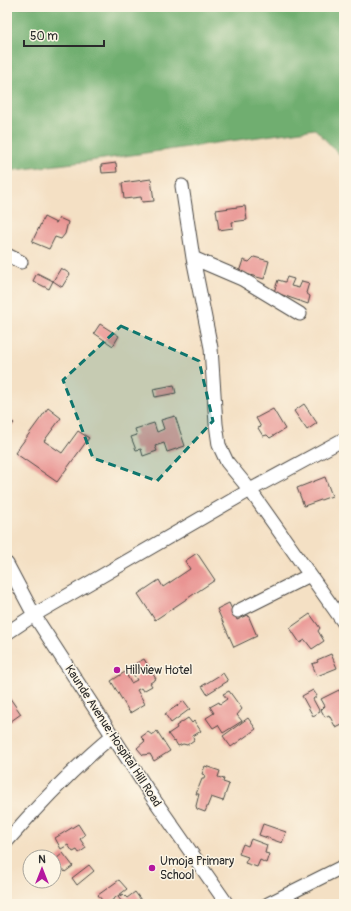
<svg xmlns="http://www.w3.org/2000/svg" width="351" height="911" font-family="Pangolin,sans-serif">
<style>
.forest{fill:#70ae70;stroke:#4e6c4e}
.building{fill:#e99493}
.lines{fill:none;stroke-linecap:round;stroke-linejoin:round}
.minor-casing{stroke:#494642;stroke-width:15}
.minor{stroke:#fff;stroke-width:13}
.marked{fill:#0f766e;fill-opacity:0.2;stroke:#0f766e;stroke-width:3;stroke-dasharray:8 5;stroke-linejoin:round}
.poi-dot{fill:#b5179e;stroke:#fcf5e5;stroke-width:1.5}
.labels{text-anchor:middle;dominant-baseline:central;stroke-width:3;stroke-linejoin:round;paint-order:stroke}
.poi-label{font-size:12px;fill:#2b2b2b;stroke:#fcf5e5;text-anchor:start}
.street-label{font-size:12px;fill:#2b2b2b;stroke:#fcf5e5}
</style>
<rect width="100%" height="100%" fill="#fcf5e5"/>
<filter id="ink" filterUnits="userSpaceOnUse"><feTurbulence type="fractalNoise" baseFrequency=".025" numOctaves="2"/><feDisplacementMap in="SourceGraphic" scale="8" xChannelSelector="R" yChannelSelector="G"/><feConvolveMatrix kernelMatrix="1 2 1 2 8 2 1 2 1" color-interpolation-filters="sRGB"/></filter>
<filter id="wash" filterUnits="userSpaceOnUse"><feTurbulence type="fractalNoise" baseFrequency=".012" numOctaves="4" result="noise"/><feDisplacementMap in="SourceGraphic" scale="16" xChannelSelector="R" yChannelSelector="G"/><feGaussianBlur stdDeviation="0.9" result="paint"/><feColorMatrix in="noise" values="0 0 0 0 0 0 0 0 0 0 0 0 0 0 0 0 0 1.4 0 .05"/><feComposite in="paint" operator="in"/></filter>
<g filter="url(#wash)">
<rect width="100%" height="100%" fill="#f4e0c4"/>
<path class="forest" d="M7,7H344V159L315,129L82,162L7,171Z"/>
<g id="blocks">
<path class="building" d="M116,163L117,172L102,173L101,165Z
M151,179L154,201L142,202L141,197L124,199L122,183Z
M245,206L247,220L232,222L233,228L219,230L216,210Z
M44,217L56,223L59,218L68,222L65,234L61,239L55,237L49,249L32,242Z
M254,257L269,261L264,279L239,272L243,260L249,262Z
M61,268L70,274L62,287L53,281Z
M37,273L53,281L49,289L33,281Z
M287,277L294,279L291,286L299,288L302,281L309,283L306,293L310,296L308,304L274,292L278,280L285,282Z
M100,324L119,336L113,346L94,333Z
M174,385L176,393L155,397L153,389Z
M304,404L317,423L307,430L294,411Z
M48,408L61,418L44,441L62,453L78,431L89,438L57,482L15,453Z
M273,409L285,429L270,438L267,435L263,436L258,428L261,427L256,418Z
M175,416L185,446L167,452L164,443L155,446L157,451L143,456L141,449L136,450L131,437L137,435L135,429L154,423L157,432L164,429L161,420Z
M7,418L14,423L7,431Z
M325,477L332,496L304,506L297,488Z
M197,553L215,580L155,620L138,594L159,580L163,587L190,569L185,561Z
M229,603L237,620L248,615L257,636L234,647L217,609Z
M310,614L320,628L318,631L324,641L312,649L305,640L300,643L290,628Z
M331,654L337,668L317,676L312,664L318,662L317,660Z
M144,659L156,679L150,683L152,686L143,691L141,688L137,690L145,704L130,713L111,681L125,672L131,683L137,680L129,667Z
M223,673L228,681L207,694L202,686Z
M313,690L317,696L313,699L320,712L313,716L302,696Z
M339,690L344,701V724L336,728L329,715L325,717L321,710L325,706L321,699Z
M229,691L242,709L237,715L242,721L223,733L218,725L213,728L206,718L214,713L210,707L219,702L220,704L227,699L223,694Z
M7,694L21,714L7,724Z
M184,701L190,709L171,723L165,714Z
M188,718L192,723L194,721L201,731L193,736L194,740L187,745L183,744L178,746L175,741L174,742L168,734L177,728L176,726Z
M248,718L256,729L231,747L223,736Z
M157,731L170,751L154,761L150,754L143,755L137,748L145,741L141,737L148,732L152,735Z
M205,766L220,771L218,777L224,779L223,782L229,784L223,801L211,797L205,812L197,809L196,806L199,794H196L202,779H204L205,775L202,774Z
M78,824L85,835L80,839L86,848L79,853L77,850L73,852L68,845L61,849L55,838Z
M263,824L286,832L282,843L259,835Z
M251,839L267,845L265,853L269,854L266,863L260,860L257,867L245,863L248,857L239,854L243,844L248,846Z
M63,853L73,866L65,872L55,860Z
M89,865L94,871L77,885L72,878Z
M119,880L127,889L107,904H105L98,895Z
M135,892L144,904H118L122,902L118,897L123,894L127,898Z"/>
</g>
</g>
<g filter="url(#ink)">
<use href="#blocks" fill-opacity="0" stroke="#494642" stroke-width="1"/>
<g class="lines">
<g class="minor-casing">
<path id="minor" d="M182,186L193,258L211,348L216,424L219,445L227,462L250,490L344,623
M7,255L21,262
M193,258L242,279L300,314
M7,564L34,615L151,795L227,904
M238,611L310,575
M7,633L34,615L250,490L344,439
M7,841C40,803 75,767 113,735
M268,904L344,866"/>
</g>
<use href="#minor" class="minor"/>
</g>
</g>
<path class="marked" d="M121,326L199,361L213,421L157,481L93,458L63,380Z"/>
<g class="poi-dot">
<circle cx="117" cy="670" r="4"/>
<circle cx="152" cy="868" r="4"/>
</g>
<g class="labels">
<g class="poi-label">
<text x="125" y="670">Hillview Hotel</text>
<text x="160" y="861">Umoja Primary<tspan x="160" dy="14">School</tspan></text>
</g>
<g class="street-label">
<text transform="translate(113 736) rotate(57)">Kaunde Avenue;Hospital Hill Road</text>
</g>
</g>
<rect width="351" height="911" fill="none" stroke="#fcf5e5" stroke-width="24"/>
<g transform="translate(42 869)"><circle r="19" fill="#fcf5e5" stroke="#a8a49b"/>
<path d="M0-3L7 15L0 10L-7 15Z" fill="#b5179e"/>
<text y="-6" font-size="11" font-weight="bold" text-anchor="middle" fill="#2b2b2b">N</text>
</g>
<path d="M24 40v6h80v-6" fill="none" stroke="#2b2b2b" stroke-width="2"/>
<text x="30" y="40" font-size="12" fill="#2b2b2b" stroke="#fcf5e5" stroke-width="3" paint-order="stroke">50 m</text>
</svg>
